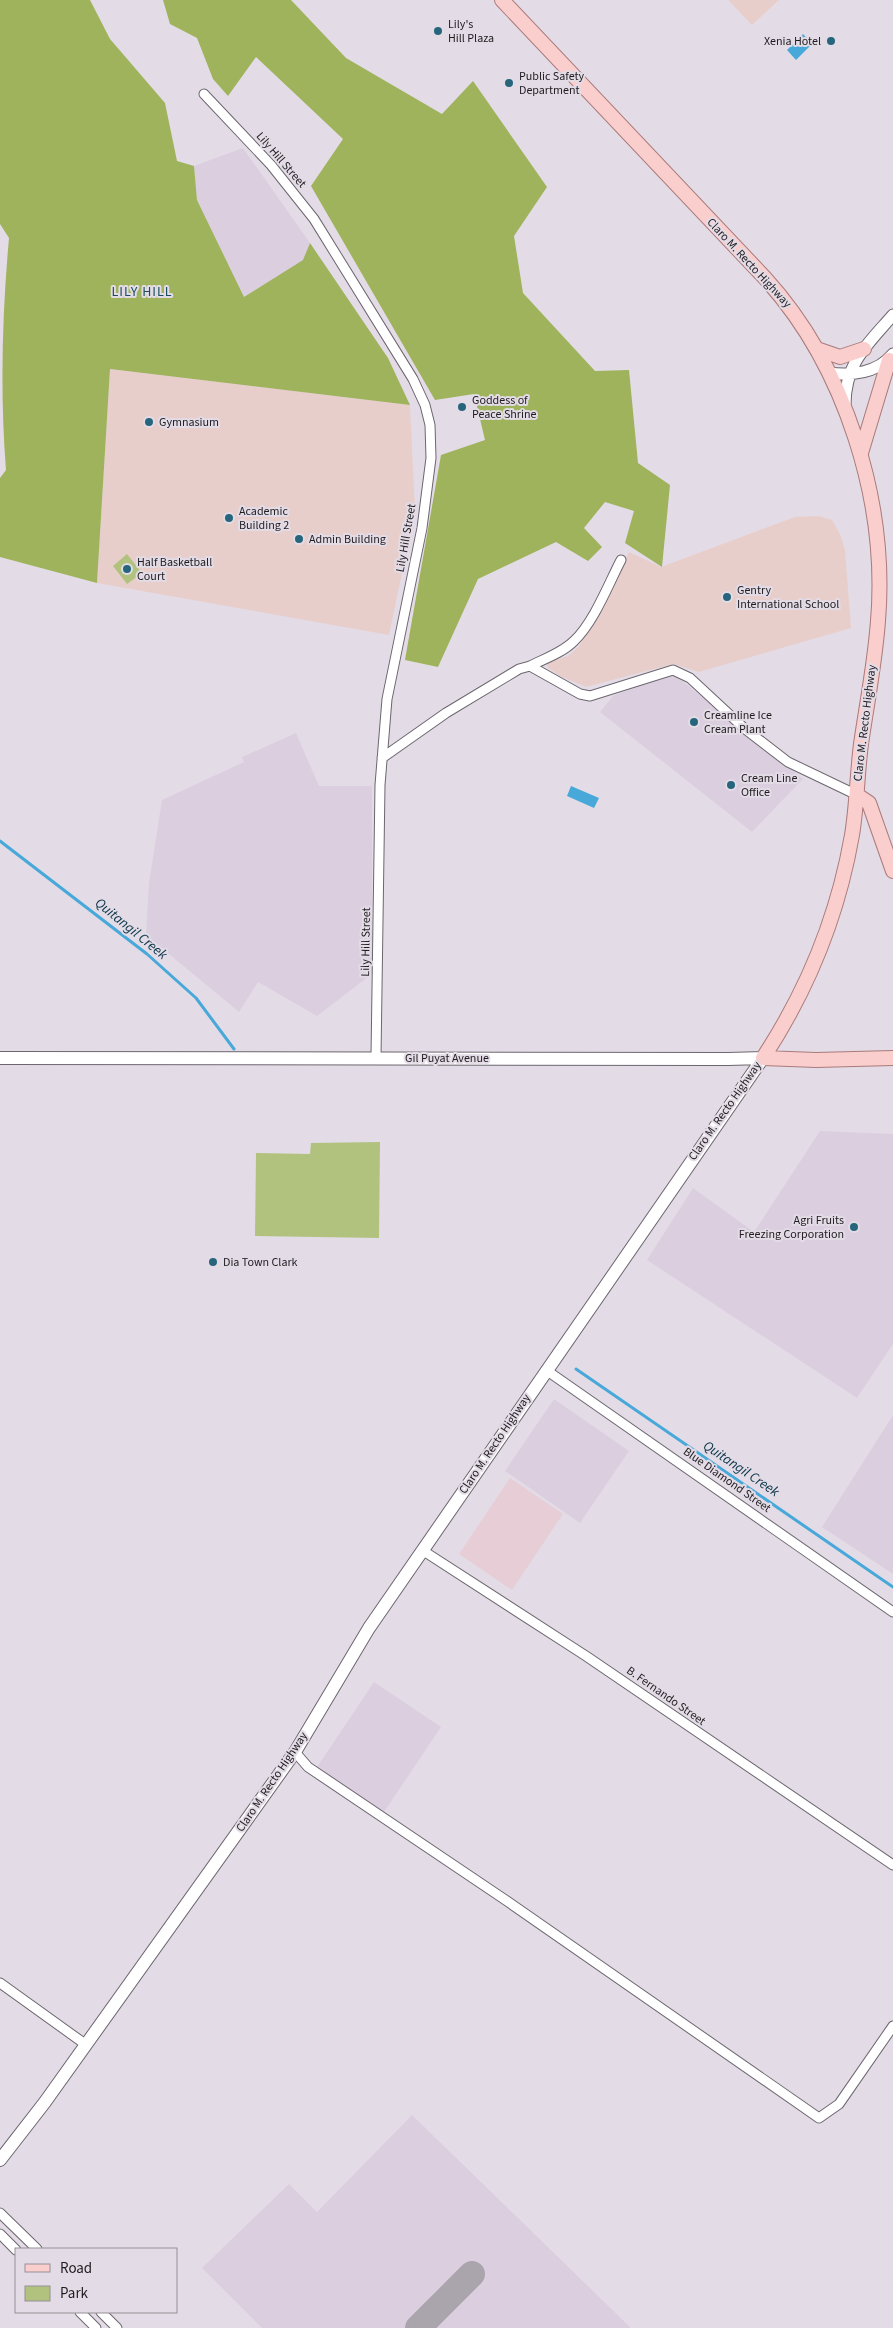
<svg xmlns="http://www.w3.org/2000/svg" width="893" height="2328" font-family="'Source Sans 3',sans-serif">
<style>
.commercial{fill:#e6cdd6}
.built{fill:#dbcfdf}
.education{fill:#e8cecb}
.green{fill:#b1c27f}
.forest{fill:#9fb35c}
.water{fill:#47a8d9}
.lines{fill:none;stroke-linecap:round;stroke-linejoin:round}
.stream{stroke:#47a8d9;stroke-width:3}
.taxiway{stroke:#aaa4ac;stroke-width:26}
.minor-casing{stroke:#6c666f;stroke-width:11}
.tertiary-casing{stroke:#6c666f;stroke-width:13}
.secondary-casing{stroke:#6c666f;stroke-width:14}
.primary-casing{stroke:#aa7a7b;stroke-width:16}
.minor{stroke:#fff;stroke-width:9}
.tertiary{stroke:#fff;stroke-width:11}
.secondary{stroke:#fff;stroke-width:12}
.primary{stroke:#f9cecd;stroke-width:14}
.poi-dot{fill:#26657b;stroke:#e3dce6;stroke-width:2}
.labels{text-anchor:middle;dominant-baseline:central;stroke-width:4;stroke-linejoin:round;paint-order:stroke}
.poi-label{font-size:12px;fill:#1f1c20;stroke:#e3dce6;text-anchor:start}
.street-label{font-size:12px;fill:#1f1c20;stroke:#e3dce6}
.neighbourhood-label{font-size:14px;letter-spacing:1px;fill:#1a4c5d;stroke:#e3dce6}
.water-label{font-size:14px;font-style:italic;fill:#093549;stroke:#e3dce6}
</style>
<rect width="100%" height="100%" fill="#e3dce6"/>
<path class="commercial" d="M510,1478L563,1514L512,1590L459,1554Z"/>
<path class="built" d="M243,148L310,243L304,260L244,297L197,200L194,166Z
M665,675H675L803,779L752,832L600,712L613,696Z
M296,733L319,786H372V974L317,1016L258,982L239,1012L146,935L149,883L162,800L244,762L242,757Z
M820,1131L893,1134V1344L857,1398L647,1260L693,1188L754,1232Z
M554,1399L629,1451L580,1523L505,1471Z
M893,1415V1574L822,1527Z
M374,1682L441,1727L384,1812L317,1767Z
M412,2115L631,2328H262L202,2268L289,2184L317,2212Z"/>
<path class="education" d="M728,0H779L752,25Z
M110,369L410,405L415,511L389,635L97,583Z
M819,516L832,520L840,534L845,550L851,628L699,672L673,664L586,687L560,676L548,668L546,663L568,656L579,646L629,552L661,567L795,517Z"/>
<path class="green" d="M127,554L142,573L127,584L113,566Z
M380,1142L379,1238L255,1236L256,1153L310,1154L311,1143Z"/>
<path class="forest" d="M0,0H90L110,39L165,103L177,161L194,166L197,200L244,297L303,260L310,243L388,358L410,405L110,369L97,583L0,557V478L6,470C0,394 2,315 9,238L0,224Z
M163,0H291L346,58L442,114L473,81L547,187L514,236L523,293L595,371L629,370L638,463L670,485L662,567L625,543L634,511L605,502L584,528L602,547L588,561L556,542L478,579L438,667L405,660L441,455L485,440L474,394L435,400L311,186L343,139L256,57L228,96L213,79L197,38L170,24Z"/>
<path class="water" d="M803,34L812,44L796,60L787,50Z
M571,786L599,798L594,808L567,796Z"/>
<g class="lines">
<path class="stream" d="M0,841L147,954L196,998L234,1049
M576,1369L893,1587"/>
<path class="taxiway" d="M418,2328L472,2274"/>
<g class="minor-casing">
<path id="minor" d="M204,94L271,165L314,219L413,379L425,405L430,425L431,458L422,528L387,699L380,785L376,1057
M530,666C544,659 562,653 574,641C594,622 608,585 621,560
M382,758L446,713L519,669L530,666L580,694L590,696L673,670L690,678L745,729L788,762L857,795
M546,1370L893,1612
M422,1550L586,1656L893,1865
M295,1752L308,1767L507,1901L819,2118L839,2104L893,2026
M0,1983L85,2044
M0,2213L37,2249
M0,2234L16,2250
M80,2312L96,2328
M101,2312L117,2328"/>
</g>
<g class="tertiary-casing">
<path id="tertiary" d="M829,373C851,376 878,373 893,354
M845,405C845,363 867,345 893,315"/>
</g>
<g class="secondary-casing">
<path id="secondary" d="M0,1058L728,1059L763,1058
M0,2160L45,2102L295,1752L369,1628L763,1058"/>
</g>
<g class="primary-casing">
<path id="primary" d="M502,0L765,278C845,366 888,501 878,621C875,662 867,703 861,744C857,775 857,805 852,835C838,915 807,991 763,1058
M817,349L840,357L864,349
M861,453L889,360
M857,795L869,803L893,871
M763,1058L816,1060L893,1058"/>
</g>
<use href="#minor" class="minor"/>
<use href="#tertiary" class="tertiary"/>
<use href="#secondary" class="secondary"/>
<use href="#primary" class="primary"/>
</g>
<g class="poi-dot">
<circle cx="438" cy="31" r="5"/>
<circle cx="831" cy="41" r="5"/>
<circle cx="509" cy="83" r="5"/>
<circle cx="462" cy="407" r="5"/>
<circle cx="149" cy="422" r="5"/>
<circle cx="229" cy="518" r="5"/>
<circle cx="299" cy="539" r="5"/>
<circle cx="127" cy="569" r="5"/>
<circle cx="727" cy="597" r="5"/>
<circle cx="694" cy="722" r="5"/>
<circle cx="731" cy="785" r="5"/>
<circle cx="854" cy="1227" r="5"/>
<circle cx="213" cy="1262" r="5"/>
</g>
<g class="labels">
<g class="poi-label">
<text x="448" y="24">Lily's<tspan x="448" dy="14">Hill Plaza</tspan></text>
<text x="821" y="41" text-anchor="end">Xenia Hotel</text>
<text x="519" y="76">Public Safety<tspan x="519" dy="14">Department</tspan></text>
<text x="472" y="400">Goddess of<tspan x="472" dy="14">Peace Shrine</tspan></text>
<text x="159" y="422">Gymnasium</text>
<text x="239" y="511">Academic<tspan x="239" dy="14">Building 2</tspan></text>
<text x="309" y="539">Admin Building</text>
<text x="137" y="562">Half Basketball<tspan x="137" dy="14">Court</tspan></text>
<text x="737" y="590">Gentry<tspan x="737" dy="14">International School</tspan></text>
<text x="704" y="715">Creamline Ice<tspan x="704" dy="14">Cream Plant</tspan></text>
<text x="741" y="778">Cream Line<tspan x="741" dy="14">Office</tspan></text>
<text x="844" y="1220" text-anchor="end">Agri Fruits<tspan x="844" dy="14">Freezing Corporation</tspan></text>
<text x="223" y="1262">Dia Town Clark</text>
</g>
<g class="street-label">
<text transform="translate(281 160) rotate(49)">Lily Hill Street</text>
<text transform="translate(749 263) rotate(47)">Claro M. Recto Highway</text>
<text transform="translate(406 538) rotate(-80)">Lily Hill Street</text>
<text transform="translate(865 723) rotate(-83)">Claro M. Recto Highway</text>
<text transform="translate(366 942) rotate(-89)">Lily Hill Street</text>
<text x="447" y="1058">Gil Puyat Avenue</text>
<text transform="translate(725 1111) rotate(-55)">Claro M. Recto Highway</text>
<text transform="translate(495 1444) rotate(-56)">Claro M. Recto Highway</text>
<text transform="translate(727 1480) rotate(35)">Blue Diamond Street</text>
<text transform="translate(666 1696) rotate(35)">B. Fernando Street</text>
<text transform="translate(272 1782) rotate(-56)">Claro M. Recto Highway</text>
</g>
<g class="neighbourhood-label">
<text x="142" y="292">LILY HILL</text>
</g>
<g class="water-label">
<text transform="translate(131 929) rotate(39)">Quitangil Creek</text>
<text transform="translate(741 1469) rotate(34)">Quitangil Creek</text>
</g>
</g>
<rect x="15" y="2248" width="162" height="65" fill="#e3dce6" stroke="#958f97"/>
<rect x="25" y="2264" width="25" height="8" fill="#f9cecd" stroke="#958f97"/>
<text x="60" y="2273" font-size="15" fill="#1f1c20">Road</text>
<rect x="25" y="2286" width="25" height="15" fill="#b1c27f" stroke="#958f97"/>
<text x="60" y="2298" font-size="15" fill="#1f1c20">Park</text>
</svg>
